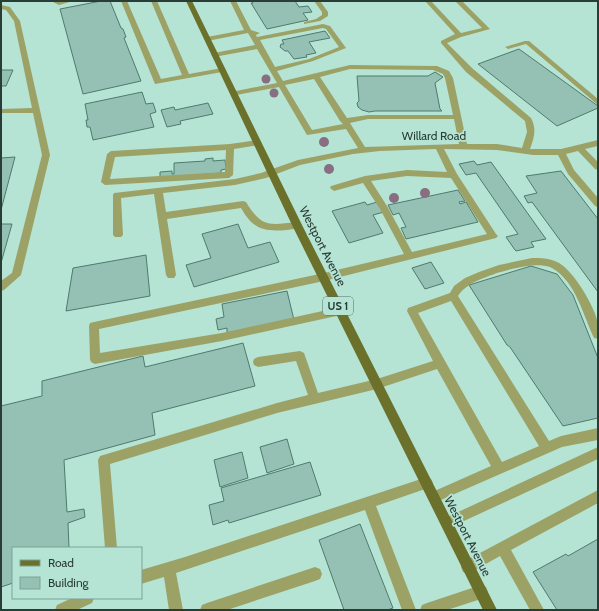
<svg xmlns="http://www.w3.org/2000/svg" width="599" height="611" font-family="Cabin,sans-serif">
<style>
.building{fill:#94c1b3;stroke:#4f7a6d}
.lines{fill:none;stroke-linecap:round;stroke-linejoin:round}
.minor{fill:#9ca266;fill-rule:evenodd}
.major{fill:#6b702a;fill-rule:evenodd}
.tree{fill:#876f81}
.labels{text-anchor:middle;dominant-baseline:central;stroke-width:3.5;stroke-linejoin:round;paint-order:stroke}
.shield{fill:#b5e4d5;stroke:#536e66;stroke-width:1}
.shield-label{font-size:11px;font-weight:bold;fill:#293c36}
.street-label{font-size:12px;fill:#293c36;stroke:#b5e4d5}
</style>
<rect width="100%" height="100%" fill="#b5e4d5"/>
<path class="building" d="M101,1H110L121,28L123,29L126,37L124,38L141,81L83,94L60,9Z
M252,1H295L299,7L308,6L312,12L303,13L308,20L267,29L251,3H253Z
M325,31L330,38L309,42L316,53L306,55L307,57L294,59L288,51H285L280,47L281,44H284L282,40Z
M519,49L598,106V108L557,126L478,64Z
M1,70H13L6,86H1Z
M435,72L443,77L435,83L440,109L442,111H375L369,112L362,110L358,107L357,103L359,101L357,76H428Z
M142,92L146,104L153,103L156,112L150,114L154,127L93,140L90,127H87L86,120H88L85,104Z
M208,103L213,114L180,121L181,124L167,127L161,110L174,107L175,110Z
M15,157L1,210V158Z
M213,158V161L225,160L226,169L221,170V173L160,178V172L172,171V174H174V163L205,161V159Z
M474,161L477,165L491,162L546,239L531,242L534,247L516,251L515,250L506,237L518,234L476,173L466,175L459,164Z
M561,171L598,219V292L532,202L528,203L524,196L537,193L526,176Z
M458,190L465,201L459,202L460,204L466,202L478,222L406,239L401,228L406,227L399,213L393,215L388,205Z
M365,202L367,205L377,202L384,212L373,215L383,233L349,243L332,211Z
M1,224H12L1,263Z
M238,224L248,248L270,242L279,262L194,287L186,265L211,258L202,234Z
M146,255L150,296L66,311L73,268Z
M431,262L444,283L425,289L412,268Z
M531,266L557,274L573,295L598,358V418L563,426L510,347L507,345L469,285Z
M287,291L294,320L227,333V328L218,330L216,319L224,317L222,304Z
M243,343L255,386L152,413L155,435L64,460L67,512L84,509L85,517L68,523L69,548H13V583L1,587V406L42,396V381L143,356L145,367Z
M287,439L294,464L267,473L260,447Z
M242,452L248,478L220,487L214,460Z
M310,462L321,495L229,523L228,520L213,525L209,505L224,501L221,488Z
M360,524L393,608L387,610H344L319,540Z
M598,539V610H557L533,572L566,554L568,556Z"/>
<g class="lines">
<path class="minor" d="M51,1H73L59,5Z
M121,1H127L161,79L182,75L151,1H157L189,74L222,68L226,70L222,72L155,84Z
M230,1H236L251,30L260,33L256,35L257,37L323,24L330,26L346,48L313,61L277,71L283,81L350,65L437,66L449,71L453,78L467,144H497L522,148L527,132L525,121L466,72L441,43V41L455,34L425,1H431L461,33L482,28L455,1H462L490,29L461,37L447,43L472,68L531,118C537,129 534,138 530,149H561L598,140V146L585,149L598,162V170L595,169L578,151L566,154L574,170L598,198V207L595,206L568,174L558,155H533L497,150L444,149L457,174L496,234L498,236L496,238L324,281L99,329L100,353L222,333L341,307L345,308L346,311L345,314L341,315L222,341L95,364L91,362L90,359L89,326L90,323L94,322L324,273L404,254L380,209L363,183L334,191L330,188L331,186L365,176L407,170L447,172L436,149L380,151L353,154L300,165L266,178L235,185L163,193L166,212L243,201L246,202C262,228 269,225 297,222L302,225C298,229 293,229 287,230C263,232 253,229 241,208L167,219L176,275L174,278H168L166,275L154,194L121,198L123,235L121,237H115L113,235V195L114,193L235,179L261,173L298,160L358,148L346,129L307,135L279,87L231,96V92L277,83L257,49L214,57L211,55L214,53L255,45L248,33L207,41L204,39L207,37L244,30ZM323,28L326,29L339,47L309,59L275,67L260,40ZM350,69L433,70L443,74L445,78L453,115H368L347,118L320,77ZM314,79L340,121L343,124L312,130L285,85ZM368,119H454L459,144L365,147L350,123ZM407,176L451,178L487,234L412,252L387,206L371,181Z
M314,1H320L328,12V16L320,21L304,24V22L316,19L322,15V12Z
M1,5L10,7L20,21L50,155L21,275L4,290L1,291V281L12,273L42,155L33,113H1V109L32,108L14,21L6,10L1,9Z
M525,41H529L598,99V105L526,44L508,49L505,47Z
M257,140L261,143L260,145L234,149L233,175L229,178L105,185L101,182L107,154L111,151L230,144ZM226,150L225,172L110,179L115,157Z
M532,258C541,258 549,258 557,262C572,268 596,308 598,324C599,329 598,334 598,339L594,338C583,315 576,282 552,268C540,261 510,269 497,273C484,278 466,283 458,296L549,441L561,436L598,428V440L562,447L434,503L430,501L428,497L430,493L491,466L437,369L377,389L277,413L110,464L117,548H105L98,460L100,456L277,403L308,395L296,361L258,367L254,365L253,362L254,359L258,357L300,351L304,353L318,393L377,379L433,361L407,311L408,308L450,293L454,286L465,278L479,272L499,265ZM451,301L539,446L502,462L418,313Z
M598,447V459L451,527L447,529L443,527L441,523L443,519Z
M427,477L431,479L433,483L431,487L376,506L416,610H402L365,510L176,573L183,610H169L164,577L141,584V570L185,557Z
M598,490V503L511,550L544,610H530L500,556L468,574L463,572L461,567L463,562Z
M315,567L320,569L322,574L320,579L315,581L227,610H200L202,605L207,603Z
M481,585L486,587L488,592L486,597L481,599L447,610H420L422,605L427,603Z
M72,598H94L92,603L77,610H55L57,605Z"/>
<path class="major" d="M186,1H192L302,225L497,610H483L292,225Z"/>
</g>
<g class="tree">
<circle cx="266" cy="79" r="4.5"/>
<circle cx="274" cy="93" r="4.5"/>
<circle cx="324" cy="142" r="5"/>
<circle cx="329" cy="169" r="5"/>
<circle cx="425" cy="193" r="5"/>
<circle cx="394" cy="198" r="5"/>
</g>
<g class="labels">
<rect class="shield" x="323" y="297" width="30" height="18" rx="3"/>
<g class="shield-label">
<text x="338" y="306">US 1</text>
</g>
<g class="street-label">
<text x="434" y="135">Willard Road</text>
<text transform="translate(323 246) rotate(63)">Westport Avenue</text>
<text transform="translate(468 536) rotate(63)">Westport Avenue</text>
</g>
</g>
<rect width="599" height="611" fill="none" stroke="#293c36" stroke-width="4"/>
<rect x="12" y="547" width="130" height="52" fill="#b5e4d5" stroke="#7da195"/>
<rect x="20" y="560" width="20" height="6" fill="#6b702a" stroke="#7da195"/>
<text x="48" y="567" font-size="12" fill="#293c36">Road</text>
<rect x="20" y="577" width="20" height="12" fill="#94c1b3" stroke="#7da195"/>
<text x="48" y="587" font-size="12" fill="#293c36">Building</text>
</svg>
